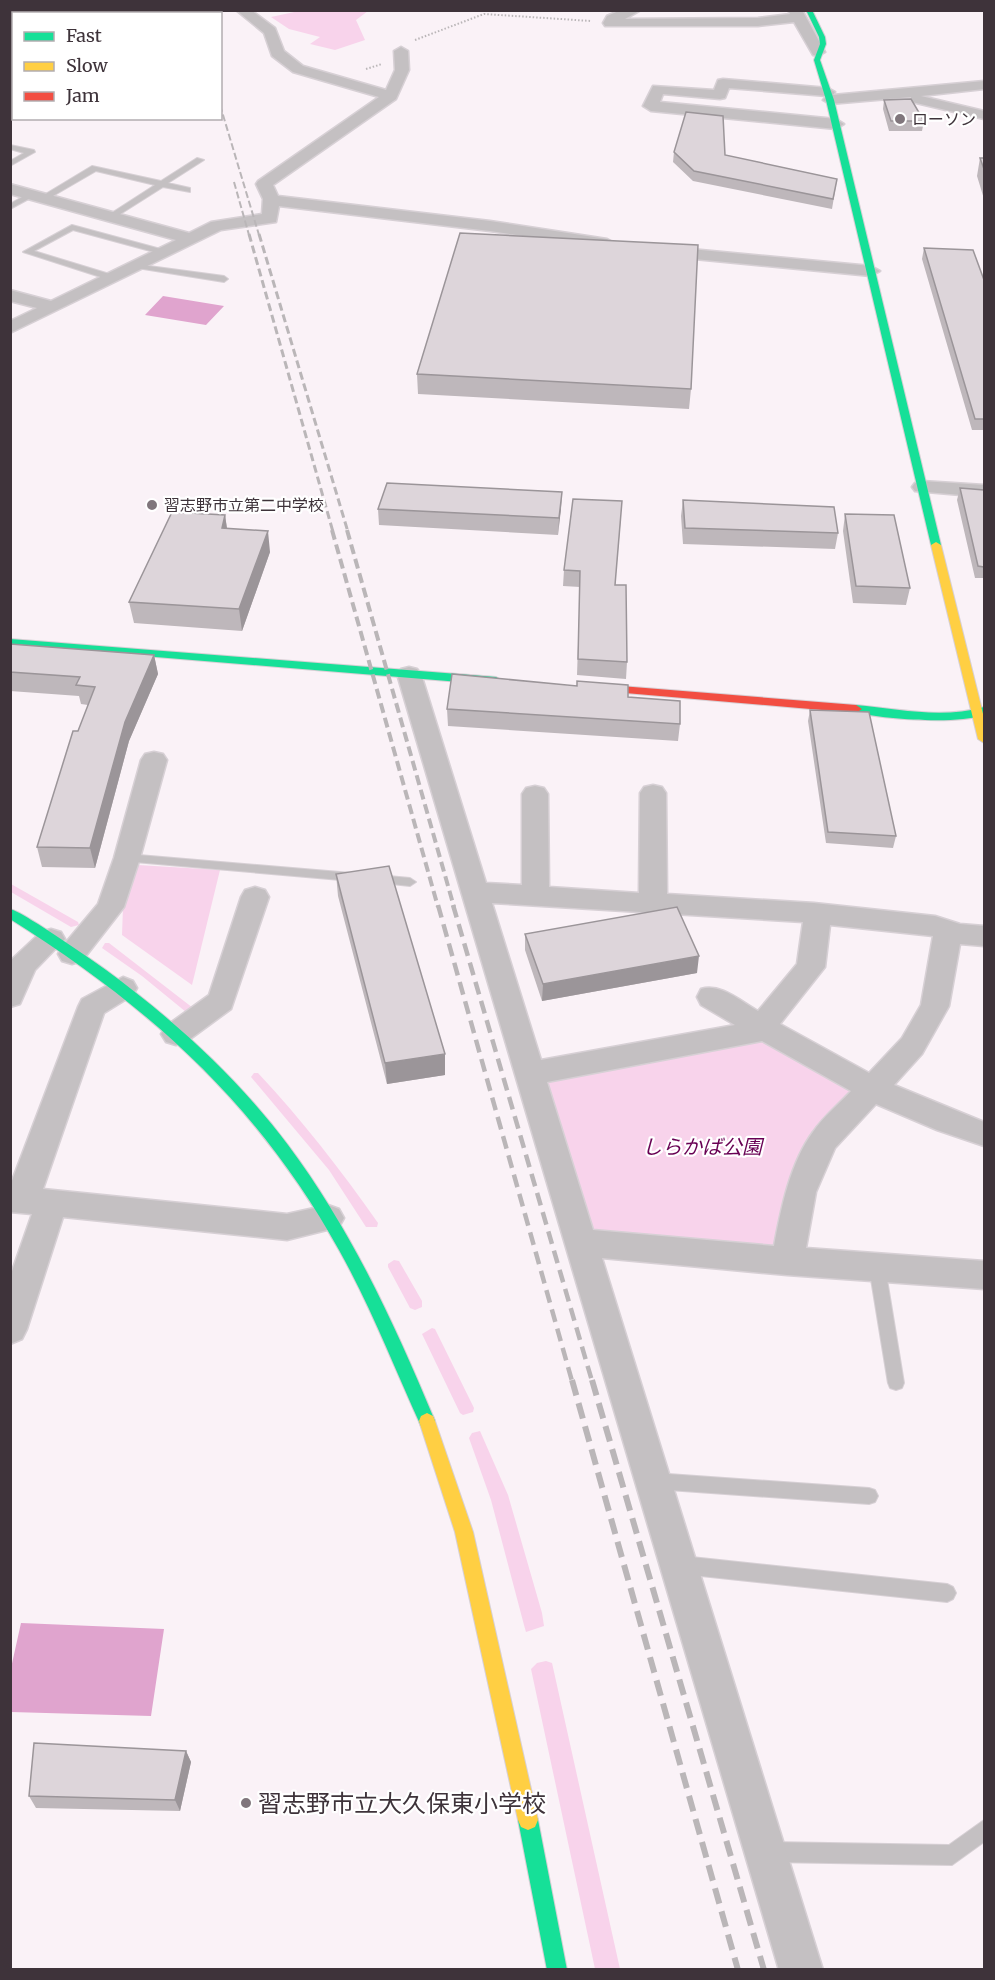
<svg xmlns="http://www.w3.org/2000/svg" width="995" height="1980" font-family="Merriweather,'Noto Sans JP',serif">
<style>
.green{fill:#f8d3eb}
.water{fill:#e0a4ce}
.lines{fill:none;stroke-linecap:round;stroke-linejoin:round}
.lane-casing{stroke:#d7d0d5;stroke-width:2}
.street-casing{stroke:#d7d0d5;stroke-width:3}
.fast-casing{stroke:#d7d0d5;stroke-width:2}
.slow-casing{stroke:#d7d0d5;stroke-width:2}
.jam-casing{stroke:#d7d0d5;stroke-width:2}
.path{stroke:#bab6b8;stroke-width:2;stroke-dasharray:1.5 2;stroke-linecap:butt}
.lane{fill:#c4c0c2;fill-rule:evenodd}
.street{fill:#c4c0c2;fill-rule:evenodd}
.fast{fill:#16e098;fill-rule:evenodd}
.slow{fill:#ffcf43;fill-rule:evenodd}
.jam{fill:#f24e42;fill-rule:evenodd}
.rail-far4{stroke:#bab6b8;stroke-width:2;stroke-dasharray:7 3;stroke-linecap:butt}
.rail-far3{stroke:#bab6b8;stroke-width:3;stroke-dasharray:8 4;stroke-linecap:butt}
.rail-far2{stroke:#bab6b8;stroke-width:4;stroke-dasharray:10 5;stroke-linecap:butt}
.rail-far1{stroke:#bab6b8;stroke-width:4.5;stroke-dasharray:13 7;stroke-linecap:butt}
.rail{stroke:#bab6b8;stroke-width:6;stroke-dasharray:16 8;stroke-linecap:butt}
.wall{fill:#beb7bb}
.shaded-wall{fill:#9b9599}
.building{fill:#ddd5da;stroke:#9b9599;stroke-width:1.5}
.poi-dot{fill:#80767c;stroke:#fff;stroke-width:2}
.labels{text-anchor:middle;dominant-baseline:central;stroke-width:4.5;stroke-linejoin:round;paint-order:stroke}
.far-poi-label{font-size:16px;fill:#3e333a;stroke:#fff;text-anchor:start}
.park-label{font-size:20px;font-style:italic;fill:#680053;stroke:#fff}
.near-poi-label{font-size:24px;fill:#3e333a;stroke:#fff;text-anchor:start}
</style>
<rect width="100%" height="100%" fill="#faf2f7"/>
<path class="green" d="M299,11H368L356,20L365,40L335,50L310,44L320,37L289,29L271,17Z
M138,865L220,870L192,985L122,935L123,907Z
M11,884L78,922L79,925L71,927L11,892Z
M105,943H109L193,1008L186,1012L142,976L102,948Z
M762,1032L866,1088L796,1181L784,1255L585,1235L543,1075Z
M254,1073H258C302,1120 341,1170 378,1223L377,1227H366L329,1170L251,1077Z
M394,1260L399,1261L422,1301V1307L415,1310L410,1308L388,1267V1264Z
M432,1328L435,1329L474,1408L473,1412L463,1415L460,1413L422,1334Z
M480,1431L508,1495L542,1613L544,1626L526,1632L524,1625L491,1500L469,1438L472,1433Z
M546,1661L552,1663L620,1969H595L531,1669L537,1663Z"/>
<path class="water" d="M163,296L224,306L206,325L145,315Z
M21,1623L164,1629L151,1716L11,1712V1668Z"/>
<g class="lines">
<g class="lane-casing">
<path id="lane" d="M10,145L34,150L35,152L10,166V161L24,153L10,149Z
M197,158L204,160L168,183L190,188V192L163,187L114,218L107,216L155,185L96,171L46,200L39,198L92,166L161,181Z
M29,193L36,195L10,209V204Z
M72,225L168,251L169,253L165,255L73,230L34,251L116,276L117,278L113,281L23,252Z
M134,264L224,276L228,279L224,282L137,268L133,266Z
M127,854L352,873L358,877L352,881L123,861L121,858L123,855Z
M377,875L410,878L416,882L410,886L373,882L371,879L373,876Z
M877,1260L882,1262L885,1267L904,1383L902,1388L896,1390L890,1388L888,1383L869,1267L872,1262Z
M654,1473L869,1488L875,1490L878,1496L875,1502L869,1504L654,1489L648,1487L645,1481L648,1475Z
M682,1556L947,1584L953,1587L956,1593L953,1599L947,1602L682,1574L676,1571L673,1565L676,1559Z
M984,1820V1842L952,1865L769,1862L762,1859L759,1852L762,1845L769,1842L949,1845Z"/>
</g>
<g class="street-casing">
<path id="street" d="M236,10H251L275,28L284,51L303,66L386,90L395,70L394,51L401,47L408,51L409,70L396,99L273,185L278,196L490,221L607,239L616,244L607,249L490,231L279,206L276,222L221,230L10,333V321L37,308L10,301V290L51,301L176,240L10,194V184L189,233L211,222L262,214L263,199L256,184L258,181L379,97L293,72L272,56L264,33Z
M621,10H641L625,19L758,18L790,14L788,10H802L825,52L818,56L813,55L794,22L758,26H605L603,23L607,16Z
M10,17H14V25H10Z
M723,79L828,88L835,92L833,95L984,81V89L921,96L984,111V119L912,102L911,97L830,104L823,100L827,96L729,88L725,98L720,99L663,94L660,102L836,119L844,124L836,129L651,111L643,106L653,86L714,90L718,80Z
M659,246L871,266L880,271L871,276L653,255L650,251Z
M922,481L984,485V497L915,491L912,487L915,483Z
M409,667L417,669L421,674L486,883L522,885V794L526,788L535,786L544,788L548,794L549,887L639,893L640,793L644,787L653,785L662,787L666,793L667,894L814,903L935,916L960,924L984,926V946L960,944L949,1006L922,1054L894,1085L984,1122V1146L937,1130L876,1104L835,1148L816,1192L806,1248L984,1261V1289L787,1275L602,1258L823,1970H779L397,674L401,669ZM492,903L803,922L797,964L758,1011C740,1001 721,983 701,989L697,997L701,1005L735,1025L541,1060ZM830,925L933,936L921,1005L902,1038L869,1073L780,1024L825,967ZM762,1041L851,1091C839,1104 823,1117 813,1132C790,1163 781,1209 774,1246L593,1230L547,1082Z
M154,752L163,754L167,760L140,858L124,907L82,961L72,964L62,961L58,954L62,947L98,904L114,858L141,760L145,754Z
M255,887L265,890L269,897L231,1009L186,1042L176,1045L166,1042L161,1034L166,1026L209,995L241,897L245,890Z
M51,929L61,932L65,939L35,970L20,1004L10,1007V961L41,932Z
M123,977L133,981L137,988L133,995L104,1013L43,1189L287,1214L328,1205L339,1209L344,1218L339,1227L287,1240L63,1217L27,1329L22,1339L10,1344V1277L32,1214L10,1212V1186L78,1007L82,999Z"/>
</g>
<g class="fast-casing">
<path id="fast" d="M49,10H56L54,14H47Z
M806,10H812L825,37L826,44L820,60L834,100L941,545L936,548L931,545L826,100L814,60L820,44L819,37Z
M10,639L496,677L502,681L496,685L10,645Z
M856,705C898,709 942,719 984,707V715C954,725 884,719 852,712V706Z
M10,909C20,912 29,919 38,924C61,939 84,954 106,970C174,1020 237,1077 288,1145C351,1229 395,1325 435,1421L433,1426L427,1429L421,1426C394,1367 371,1307 339,1250C258,1104 150,1007 10,919Z
M528,1810L535,1813L538,1820L567,1970H547L518,1820L521,1813Z"/>
</g>
<g class="slow-casing">
<path id="slow" d="M14,51V57L10,58V52Z
M936,542L941,545L984,718V743L978,739L931,545Z
M427,1413L433,1416L435,1421L473,1532L538,1820L535,1827L528,1830L521,1827L518,1820L455,1532L419,1421L421,1416Z"/>
</g>
<g class="jam-casing">
<path id="jam" d="M583,683L856,705L862,709L856,713L579,689V685Z"/>
</g>
<path class="path" d="M415,40L484,14L591,21
M366,69L382,64"/>
<use href="#lane" class="lane"/>
<use href="#street" class="street"/>
<use href="#fast" class="fast"/>
<use href="#slow" class="slow"/>
<use href="#jam" class="jam"/>
<path class="rail-far4" d="M170,10L173,14
M220,105L259,235
M234,182L249,235"/>
<path class="rail-far3" d="M249,234L333,532
M259,234L348,532"/>
<path class="rail-far2" d="M332,530L438,907
M347,530L454,907"/>
<path class="rail-far1" d="M438,905L572,1381
M453,905L592,1381"/>
<path class="rail" d="M572,1380L738,1970
M592,1380L764,1970"/>
</g>
<path class="wall" d="M884,100L924,121L922,131H889L883,109Z
M674,152L725,155L837,179L832,209L693,181L673,162Z
M980,158H984V199L977,176Z
M924,248L984,280V430H972L922,259Z
M417,374L691,389L689,409L418,394Z
M960,488L984,490V584L983,578H975L957,500Z
M562,492L558,535L379,525L378,509Z
M683,500L838,533L835,549L683,544L681,516Z
M845,514L910,588L906,605L853,603L843,531Z
M225,515L227,528L270,552L242,631L134,623L129,602Z
M621,517L615,585L627,662L626,679L577,675L580,587L563,586L564,570Z
M10,644L154,655L158,674L129,741L95,868L42,867L37,847L88,705L81,704L79,696L10,691Z
M577,686L628,697L680,724L678,741L448,726L447,709Z
M810,710L896,836L893,848L826,843L808,721Z
M336,874L445,1054V1075L387,1084L338,896Z
M525,934L697,973L542,1001L525,950Z
M186,1751L191,1762L180,1811L36,1808L29,1796Z"/>
<path class="shaded-wall" d="M562,492L561,509L558,535L559,518Z
M225,515L228,536L222,528Z
M268,531L270,552L242,631L239,609Z
M154,655L158,674L129,741L95,868L90,848L125,722Z
M699,956L697,973L542,1001L543,984Z
M445,1054V1075L387,1084L385,1063Z
M186,1751L191,1762L180,1811L175,1800Z"/>
<path class="building" d="M911,99L924,121H891L884,100Z
M686,112L723,116L725,155L837,179L833,199L694,171L674,152Z
M980,158H984V169Z
M460,233L698,245L691,389L417,374Z
M924,248L973,250L984,280V419H975Z
M387,483L562,492L559,518L378,509Z
M960,488L984,490V567L978,566Z
M573,499L622,501L615,585H626L627,662L578,659L580,571L564,570Z
M683,500L834,507L838,533L685,528Z
M172,512L225,515L222,528L268,531L239,609L129,602Z
M845,514L894,515L910,588L856,586Z
M10,644L154,655L125,722L90,848L37,847L73,731H78L95,687L76,685L80,677L10,672Z
M452,674L577,686V681L628,685V697L680,701V724L447,709Z
M810,710L869,712L896,836L828,832Z
M389,866L445,1054L385,1063L336,874Z
M677,907L699,956L543,984L525,934Z
M34,1743L186,1751L175,1800L29,1796Z"/>
<g class="poi-dot">
<circle cx="900" cy="119" r="6"/>
<circle cx="152" cy="505" r="6"/>
<circle cx="246" cy="1803" r="6"/>
</g>
<g class="labels">
<g class="far-poi-label">
<text x="912" y="119">ローソン</text>
<text x="164" y="505">習志野市立第二中学校</text>
</g>
<g class="park-label">
<text x="702" y="1146">しらかば公園</text>
</g>
<g class="near-poi-label">
<text x="258" y="1803">習志野市立大久保東小学校</text>
</g>
</g>
<rect width="995" height="1980" fill="none" stroke="#3e333a" stroke-width="24"/>
<rect x="12" y="12" width="210" height="108" fill="#ffffff" stroke="#b2adb0" stroke-width="1.5"/>
<rect x="24" y="32" width="30" height="9" fill="#16e098" stroke="#b2adb0" stroke-width="1.5"/>
<text x="66" y="42" font-size="18" fill="#3e333a">Fast</text>
<rect x="24" y="62" width="30" height="9" fill="#ffcf43" stroke="#b2adb0" stroke-width="1.5"/>
<text x="66" y="72" font-size="18" fill="#3e333a">Slow</text>
<rect x="24" y="92" width="30" height="9" fill="#f24e42" stroke="#b2adb0" stroke-width="1.5"/>
<text x="66" y="102" font-size="18" fill="#3e333a">Jam</text>
</svg>
